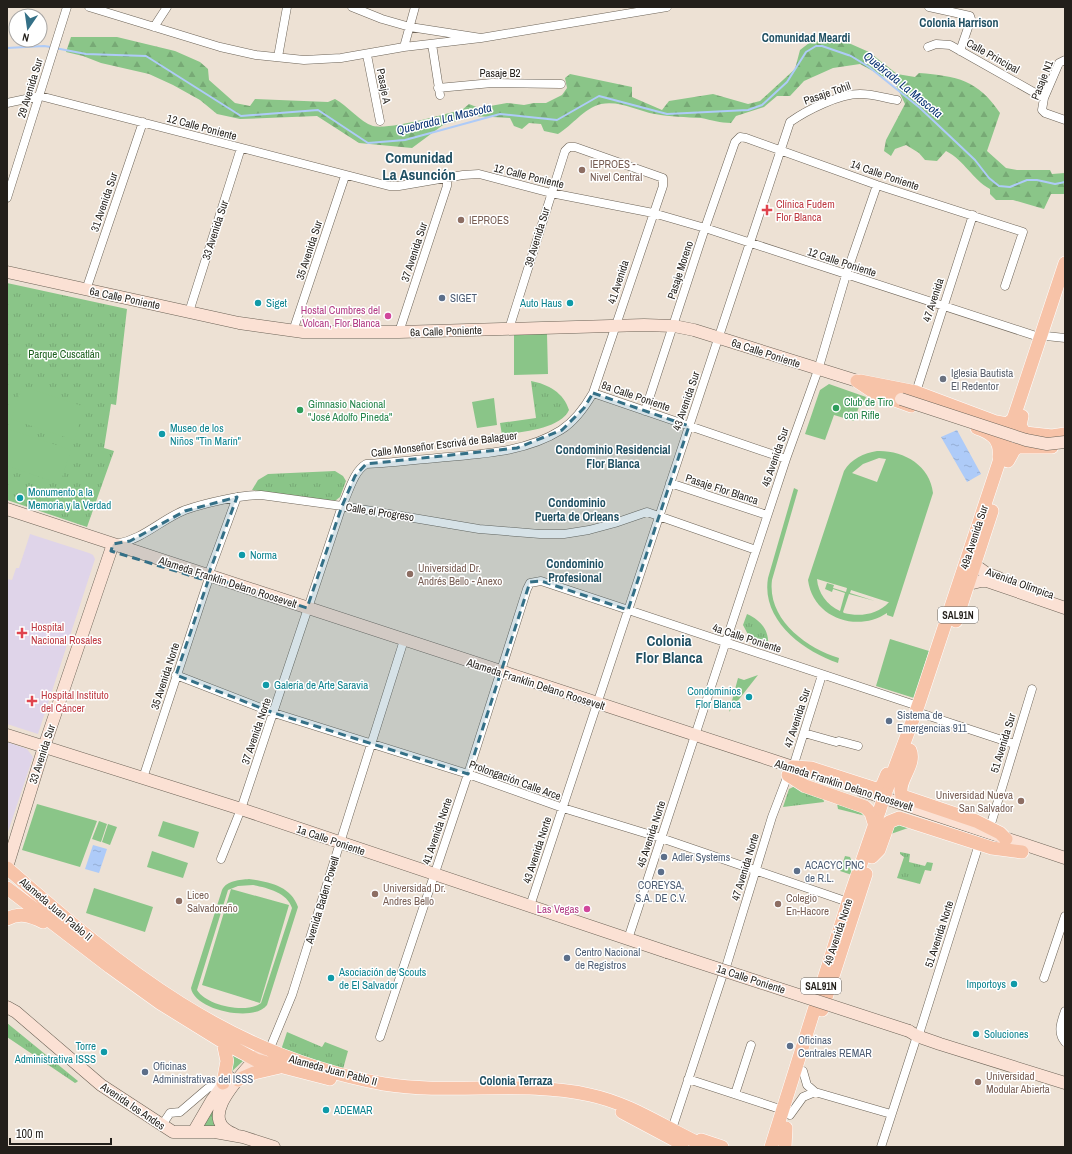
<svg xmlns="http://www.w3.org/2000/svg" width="1072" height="1154" font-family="'Archivo Narrow',sans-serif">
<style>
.industrial{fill:#dfd4e9}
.grass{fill:url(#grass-tufts)}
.forest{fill:url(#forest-firs)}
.garden{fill:#8ac588;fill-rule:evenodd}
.water{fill:url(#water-ripples)}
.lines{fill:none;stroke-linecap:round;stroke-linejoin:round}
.stream{stroke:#aecbf8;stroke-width:2}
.street-casing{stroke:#6c6357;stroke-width:9}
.secondary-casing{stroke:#6c6357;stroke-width:13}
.primary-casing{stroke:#fff;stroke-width:14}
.street{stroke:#fff;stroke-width:8}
.secondary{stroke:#fbe1d4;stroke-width:12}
.primary{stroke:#f7c3a8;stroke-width:13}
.secondary-bridge-casing{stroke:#6c6357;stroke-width:13;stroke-linecap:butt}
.primary-bridge-casing{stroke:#fff;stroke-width:14;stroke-linecap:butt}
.secondary-bridge{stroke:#fbe1d4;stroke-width:12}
.primary-bridge{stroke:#f7c3a8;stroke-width:13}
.marked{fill:#347087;fill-opacity:0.2;stroke:#347087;stroke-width:3;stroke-dasharray:8 5;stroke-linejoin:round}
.education-dot{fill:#8d6e63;stroke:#fff;stroke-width:1.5}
.health-dot{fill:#e0444e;stroke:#fff;stroke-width:1.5}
.service-dot{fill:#5c6f8a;stroke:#fff;stroke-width:1.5}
.culture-dot{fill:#0f9aa8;stroke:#fff;stroke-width:1.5}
.hotel-dot{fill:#d1479c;stroke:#fff;stroke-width:1.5}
.worship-dot{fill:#6b7280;stroke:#fff;stroke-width:1.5}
.leisure-dot{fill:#2e9e5b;stroke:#fff;stroke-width:1.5}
.labels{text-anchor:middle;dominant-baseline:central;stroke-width:3;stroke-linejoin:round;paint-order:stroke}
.shield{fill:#fff;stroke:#65625f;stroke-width:1}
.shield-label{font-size:10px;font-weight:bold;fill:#231f1a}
.street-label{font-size:11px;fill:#231f1a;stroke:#fff}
.education-label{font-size:11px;fill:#785e54;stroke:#fff;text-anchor:start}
.health-label{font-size:11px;fill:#be3a42;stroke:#fff;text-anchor:start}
.service-label{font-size:11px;fill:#4e5e75;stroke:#fff;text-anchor:start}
.culture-label{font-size:11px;fill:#0d838f;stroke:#fff;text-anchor:start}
.hotel-label{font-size:11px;fill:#b23c85;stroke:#fff;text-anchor:end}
.park-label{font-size:11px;fill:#1c5f1e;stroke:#fff}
.worship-label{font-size:11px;fill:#5b616d;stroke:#fff;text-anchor:start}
.leisure-label{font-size:11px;fill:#27864d;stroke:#fff;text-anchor:start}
.neighbourhood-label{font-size:12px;font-weight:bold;fill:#205063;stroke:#fff}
.water-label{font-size:12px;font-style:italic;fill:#083272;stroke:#fff}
.district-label{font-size:15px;font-weight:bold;fill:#205063;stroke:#fff}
</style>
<defs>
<pattern id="grass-tufts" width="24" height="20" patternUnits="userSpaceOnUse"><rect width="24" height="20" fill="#8ac588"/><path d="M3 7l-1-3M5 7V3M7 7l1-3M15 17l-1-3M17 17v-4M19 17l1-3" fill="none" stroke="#77a975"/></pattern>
<pattern id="forest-firs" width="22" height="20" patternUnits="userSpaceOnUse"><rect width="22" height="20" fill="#8ac588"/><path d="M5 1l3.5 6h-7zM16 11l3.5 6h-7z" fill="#77a975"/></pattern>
<pattern id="water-ripples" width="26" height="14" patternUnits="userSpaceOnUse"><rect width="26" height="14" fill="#aecbf8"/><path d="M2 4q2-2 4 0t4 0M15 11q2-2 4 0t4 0" fill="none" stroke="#95aed4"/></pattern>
</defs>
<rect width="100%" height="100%" fill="#ede1d4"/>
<path class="industrial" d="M30,534L89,553L93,555L95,559L38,734L7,724V579L12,580L16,568H19Z
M7,742L27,749L33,757L7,835Z"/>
<path class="grass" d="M7,283L127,309L116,405L111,404L104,448L114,451L87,527L7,500Z
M531,381C548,384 564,393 569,410C561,429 520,432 502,435L500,423L536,418Z
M335,471L343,476L346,481L340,497L335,501L252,490L258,480L268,474Z
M747,614C762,621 770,631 768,649L753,644L743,625Z
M795,786L822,794L824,802L783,807L789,789Z
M836,798L865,809L870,817L838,809Z
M893,823L923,829L922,832L908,828L888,835Z
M900,852L910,854L909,862L925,866L927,862L933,863L931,871L925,870L920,884L897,878L904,857L900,854Z
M845,856L850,857L854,867L852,875L840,871Z
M7,1023L78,1081L77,1082L75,1083L7,1037Z
M287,1032L322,1047L325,1042L348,1051L343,1069L281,1050Z
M229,1054L243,1061L229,1074Z
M214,1103L219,1126L201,1127Z"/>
<path class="forest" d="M71,37H117L175,51L200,62L208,69L209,80L235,103L250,106L255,99L328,102L335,99C347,105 360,122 373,126C390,130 444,114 462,110L469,104L479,108L507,103L524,105L534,103H546L562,95L567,88L565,78L570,74L632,87V97L662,110L669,101L713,94L748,104L760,101L795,69L800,50L809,43L835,37L869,52L897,74L915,77L919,73C957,76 978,80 1000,113L987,151L1006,168L1017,170H1050L1052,174L1065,173V194H1051L1044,209L1013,200H996L990,194V189C972,179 965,161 946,151L937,161L925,160L919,153L906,145L895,149L891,156L884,151L886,140L905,104L895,83L860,64L833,68L804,81L790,96H777L764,107L736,116L731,123C720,123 712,120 701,118C686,117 670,117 655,114C638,111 619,100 601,104C583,109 573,125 558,134L544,131L541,124L529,123L522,129L514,126L510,118L474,116L443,125L412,148L359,143L317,116L240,119L217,114L200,100L173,85L149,74L101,63L83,56L66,52Z"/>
<path class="garden" d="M514,333L547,334L548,374L514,375Z
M829,384L866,397L864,402L861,401L854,421L834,415L825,440L805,434L820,390Z
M22,386L85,407L74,440L11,419Z
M494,398L497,425L477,428L472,402Z
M8,429L71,450L60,484L7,466Z
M877,451C903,450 930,465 933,493L893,617L887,615V613C857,633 813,618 808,580L844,471C851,459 864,453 877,451ZM879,458L886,459L877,482L852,473L863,464ZM817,579L847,588L846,592L833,588L834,585L827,583L825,589L832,592L833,589L845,593L840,611C827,605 818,593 817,579ZM851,590L888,602H889C878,615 859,617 844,613L843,612L849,594L875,601L850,593Z
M794,488L798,490L772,580C767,619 806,648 839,658L838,663C803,651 761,620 768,578Z
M890,639L929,651L914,698L876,686Z
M758,675L729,712L738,678L744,680Z
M37,804L97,821L80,867L22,850Z
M99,821L107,824L101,842L92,839Z
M163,821L199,832L194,848L158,836Z
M108,824L117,827L110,845L102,842Z
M152,851L188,863L183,878L147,867Z
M249,879C269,882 291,886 298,907L267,1005C254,1023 194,1010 191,988L222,890C227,880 240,880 249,879ZM253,885C267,888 287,892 292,908L261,1003C247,1014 207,1006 197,990L228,890L238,886Z
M94,888L153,907L145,932L86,913Z
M231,889L289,905L260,1003L202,985Z"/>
<path class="water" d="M957,430L981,474L967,482L941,437Z
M93,845L107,849L99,873L85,869Z"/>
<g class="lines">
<path class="stream" d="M7,48L44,46L51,47
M55,48L86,54L146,56L241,116L318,110L368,143L405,140L500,114L557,120L599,96L667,114L748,110L762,105L787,82L806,52L816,46H822L851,56L869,67L920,108L975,160L989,178L999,186L1010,187L1027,180H1037L1055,184L1065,182"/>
<g class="street-casing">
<path id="street" d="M89,7L220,47L256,55L304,60L341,58L404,47L481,38
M352,7L382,19L410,27L481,38L667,7
M929,7L970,16L971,19L960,51
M154,27L167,7
M432,44L440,95
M404,47L415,7
M928,47L936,44L950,45L1044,98
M367,55L380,121
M278,57L287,7
M1065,60L1059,63L1044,98L1042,110L1045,113L1065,120
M438,88L492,83L561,84
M7,103L40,96L389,186H399L463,175L479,174L551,193L653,213L705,228L1039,337
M7,198L67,7
M86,290L143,122
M189,312L241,148
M293,331L345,176
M399,332L447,186V178
M1046,336L1065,338
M916,392L973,215
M593,393L786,459
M645,411L705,228L735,142L740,137L746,138L877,185L1023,232L1005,286
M670,483L767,515
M116,544C144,539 160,520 185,510C205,503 240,495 261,495L342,506L479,529L540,534H564L589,530L615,523L647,512L756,550
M208,576L237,497
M176,675L274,713L468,774L563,808L661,838L848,902
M923,714L1014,744
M804,733L836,742L839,741L858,746
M793,767L822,675
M143,778L208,581
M990,827L1032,689
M221,859L241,809L342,506C349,492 353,472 366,464C390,463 413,460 437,458C478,454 525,453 561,430C575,421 585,407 593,393L663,186V178L575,147H569L565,151L509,329
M530,906L790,122C807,110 839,94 860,94C873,94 884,98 897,100
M628,939L786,459L818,370L846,275L877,185
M726,967L772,817L788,775
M1044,978L1065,916
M1065,1011C1061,1022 1057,1033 1065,1042
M920,1031L979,844
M380,1037L468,774L527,589L530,583L541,581L918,706
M268,1053L292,995L404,640
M803,1071L807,1085L815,1092L891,1114
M688,1079L783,1110
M735,1094L751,1045
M790,1115L803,1097L815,1092
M162,1125L170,1113L180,1112L208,1088L223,1083
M672,1129L723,974
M881,1147L917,1036"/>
</g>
<g class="secondary-casing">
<path id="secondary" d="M7,272L239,323L303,332H399L644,325L674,326L694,330L867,384
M7,509L802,770
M975,565L986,573L999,578
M969,584L981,581H987L1065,608
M7,735L241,809L667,952
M861,790L1065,858
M7,867L44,747L113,544
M7,1007L16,1012L101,1085L173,1132H215L243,1137L274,1147
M909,1031L917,1036L940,1044L1065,1083
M194,1131L212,1100L229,1077
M234,1134C191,1118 251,1067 264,1048"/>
</g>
<g class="primary-casing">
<path id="primary" d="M857,381L875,393L911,406
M860,381L916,392L996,422L1007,424L1012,420
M1022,416L1020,426L1025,433L1052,436L1065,434
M977,428C992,433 1001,440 999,457
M1008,461L1014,450L1018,447H1052
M956,621L992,511
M910,750C917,765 896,781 902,796L976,821L1000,833L1006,839
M793,767L811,768L876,789L882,786L887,774
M788,775L805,786L865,807L871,813L875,826
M885,794L918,706L1065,263
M872,857L879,850L889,822L899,818L992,848L1022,852
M7,868C123,969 228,1056 384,1084C452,1095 524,1080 590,1095C633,1104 668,1130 707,1147
M7,888L110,967L160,1003L223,1042L256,1060L330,1079
M7,919C20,912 31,916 43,922
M822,1010L866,874
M223,1042L227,1061L223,1083
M238,1080L254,1073L280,1067
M622,1112L682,1144
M701,1140L722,1147
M771,1147L848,902L880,809
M785,1147L786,1128"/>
</g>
<use href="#street" class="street"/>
<use href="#secondary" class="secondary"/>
<use href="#primary" class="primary"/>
<g class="secondary-bridge-casing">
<path id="secondary-bridge" d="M901,399L1026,440L1047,444L1065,442
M667,952L909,1031"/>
</g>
<g class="primary-bridge-casing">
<path id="primary-bridge" d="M880,809L885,794"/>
</g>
<use href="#secondary-bridge" class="secondary-bridge"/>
<use href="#primary-bridge" class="primary-bridge"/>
</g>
<path class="marked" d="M593,393L689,426L628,610L541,581L530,582L468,774L274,713L176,675L208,581L111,551L113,544L130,541L185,511L237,497L208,576L307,608L342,506L355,476L366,464L517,448L562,430L584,408Z"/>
<g class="education-dot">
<circle cx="582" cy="170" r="4"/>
<circle cx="461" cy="220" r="4"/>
<circle cx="410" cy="574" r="4"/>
<circle cx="1021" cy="801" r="4"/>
<circle cx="375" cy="894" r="4"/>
<circle cx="179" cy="901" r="4"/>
<circle cx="778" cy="904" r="4"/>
<circle cx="978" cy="1082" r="4"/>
</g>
<g class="health-dot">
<path d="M765 204h4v4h4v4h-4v4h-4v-4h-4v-4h4z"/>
<path d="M20 627h4v4h4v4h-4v4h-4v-4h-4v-4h4z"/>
<path d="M30 695h4v4h4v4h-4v4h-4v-4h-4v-4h4z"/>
</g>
<g class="service-dot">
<circle cx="442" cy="298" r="4"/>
<circle cx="889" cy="721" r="4"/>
<circle cx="664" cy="857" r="4"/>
<circle cx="797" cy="871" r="4"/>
<circle cx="661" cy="872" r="4"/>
<circle cx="567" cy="958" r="4"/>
<circle cx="790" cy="1046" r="4"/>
<circle cx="145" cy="1072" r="4"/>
</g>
<g class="culture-dot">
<circle cx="258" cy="303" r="4"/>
<circle cx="570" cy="303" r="4"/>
<circle cx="162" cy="434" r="4"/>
<circle cx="20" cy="498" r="4"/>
<circle cx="242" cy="555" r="4"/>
<circle cx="266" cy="685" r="4"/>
<circle cx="749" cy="697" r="4"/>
<circle cx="331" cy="978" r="4"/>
<circle cx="1014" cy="984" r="4"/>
<circle cx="976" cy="1034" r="4"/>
<circle cx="104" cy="1052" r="4"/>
<circle cx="326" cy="1110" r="4"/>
</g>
<g class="hotel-dot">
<circle cx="388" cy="316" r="4"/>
<circle cx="587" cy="909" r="4"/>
</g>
<circle class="worship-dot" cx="943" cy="379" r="4"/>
<g class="leisure-dot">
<circle cx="836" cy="408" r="4"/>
<circle cx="300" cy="410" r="4"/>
</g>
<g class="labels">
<g class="shield">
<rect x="938" y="607" width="40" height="16" rx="3"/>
<rect x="801" y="978" width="40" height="16" rx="3"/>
</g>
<g class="shield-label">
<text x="958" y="615">SAL91N</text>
<text x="821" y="986">SAL91N</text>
</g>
<g class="street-label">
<text transform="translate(993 56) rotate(29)">Calle Principal</text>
<text x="500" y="73">Pasaje B2</text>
<text transform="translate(1042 80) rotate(-68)">Pasaje N1</text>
<text transform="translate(384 86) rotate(79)">Pasaje A</text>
<text transform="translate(30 88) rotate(-73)">29 Avenida Sur</text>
<text transform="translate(827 93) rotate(-19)">Pasaje Tohil</text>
<text transform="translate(202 127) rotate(15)">12 Calle Poniente</text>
<text transform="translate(885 175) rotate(19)">14 Calle Poniente</text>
<text transform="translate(529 176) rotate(14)">12 Calle Poniente</text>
<text transform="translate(104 202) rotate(-71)">31 Avenida Sur</text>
<text transform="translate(215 230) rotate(-72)">33 Avenida Sur</text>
<text transform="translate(537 237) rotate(-73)">39 Avenida Sur</text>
<text transform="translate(309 250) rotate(-72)">35 Avenida Sur</text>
<text transform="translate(414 252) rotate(-72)">37 Avenida Sur</text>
<text transform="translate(842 262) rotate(18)">12 Calle Poniente</text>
<text transform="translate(680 270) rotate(-72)">Pasaje Moreno</text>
<text transform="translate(618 282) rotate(-72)">41 Avenida</text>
<text transform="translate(125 298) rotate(12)">6a Calle Poniente</text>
<text transform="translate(933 300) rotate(-72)">47 Avenida</text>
<text transform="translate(446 331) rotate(-2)">6a Calle Poniente</text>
<text transform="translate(766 353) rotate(18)">6a Calle Poniente</text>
<text transform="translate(636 396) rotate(19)">8a Calle Poniente</text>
<text transform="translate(686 401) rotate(-71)">43 Avenida Sur</text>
<text transform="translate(444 444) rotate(-7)">Calle Monseñor Escrivá de Balaguer</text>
<text transform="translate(775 457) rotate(-71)">45 Avenida Sur</text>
<text transform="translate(722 489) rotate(18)">Pasaje Flor Blanca</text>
<text transform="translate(380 512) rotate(9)">Calle el Progreso</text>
<text transform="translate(974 537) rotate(-72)">49a Avenida Sur</text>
<text transform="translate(228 582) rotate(18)">Alameda Franklin Delano Roosevelt</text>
<text transform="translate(1020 583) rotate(20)">Avenida Olímpica</text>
<text transform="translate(747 638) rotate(18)">4a Calle Poniente</text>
<text transform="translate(165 676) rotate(-72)">35 Avenida Norte</text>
<text transform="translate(536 684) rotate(18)">Alameda Franklin Delano Roosevelt</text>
<text transform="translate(797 718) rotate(-72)">47 Avenida Sur</text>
<text transform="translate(256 731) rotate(-71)">37 Avenida Norte</text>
<text transform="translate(1003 743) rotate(-73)">51 Avenida Sur</text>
<text transform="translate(42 754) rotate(-72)">33 Avenida Sur</text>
<text transform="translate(515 780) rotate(20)">Prolongación Calle Arce</text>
<text transform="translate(844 785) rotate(18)">Alameda Franklin Delano Roosevelt</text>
<text transform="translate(437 831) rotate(-71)">41 Avenida Norte</text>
<text transform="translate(651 834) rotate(-72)">45 Avenida Norte</text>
<text transform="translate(331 840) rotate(19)">1a Calle Poniente</text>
<text transform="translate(537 850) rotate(-72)">43 Avenida Norte</text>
<text transform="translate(745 867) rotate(-73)">47 Avenida Norte</text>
<text transform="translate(322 900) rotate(-73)">Avenida Baden Powell</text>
<text transform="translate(56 909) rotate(40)">Alameda Juan Pablo II</text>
<text transform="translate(838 932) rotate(-72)">49 Avenida Norte</text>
<text transform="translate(939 934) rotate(-72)">51 Avenida Norte</text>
<text transform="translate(751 979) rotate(18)">1a Calle Poniente</text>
<text transform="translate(333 1070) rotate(15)">Alameda Juan Pablo II</text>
<text transform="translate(133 1106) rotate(34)">Avenida los Andes</text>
</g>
<g class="education-label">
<text x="590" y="164">IEPROES -<tspan x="590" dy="13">Nivel Central</tspan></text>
<text x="469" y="220">IEPROES</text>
<text x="418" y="568">Universidad Dr.<tspan x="418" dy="13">Andrés Bello - Anexo</tspan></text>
<text x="1013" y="795" text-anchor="end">Universidad Nueva<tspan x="1013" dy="13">San Salvador</tspan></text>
<text x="383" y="888">Universidad Dr.<tspan x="383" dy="13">Andres Bello</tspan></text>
<text x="187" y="895">Liceo<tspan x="187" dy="13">Salvadoreño</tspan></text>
<text x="786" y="898">Colegio<tspan x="786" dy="13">En-Hacore</tspan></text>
<text x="986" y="1076">Universidad<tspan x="986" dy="13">Modular Abierta</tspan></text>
</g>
<g class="health-label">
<text x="776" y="204">Clínica Fudem<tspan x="776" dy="13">Flor Blanca</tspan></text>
<text x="31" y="627">Hospital<tspan x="31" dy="13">Nacional Rosales</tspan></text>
<text x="41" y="695">Hospital Instituto<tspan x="41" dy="13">del Cáncer</tspan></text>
</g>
<g class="service-label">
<text x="450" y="298">SIGET</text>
<text x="897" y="715">Sistema de<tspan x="897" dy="13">Emergencias 911</tspan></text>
<text x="672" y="857">Adler Systems</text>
<text x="805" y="865">ACACYC PNC<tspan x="805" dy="13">de R.L.</tspan></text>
<text x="661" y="885" text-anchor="middle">COREYSA,<tspan x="661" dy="13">S.A. DE C.V.</tspan></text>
<text x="575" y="952">Centro Nacional<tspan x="575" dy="13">de Registros</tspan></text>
<text x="798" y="1040">Oficinas<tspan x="798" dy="13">Centrales REMAR</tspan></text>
<text x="153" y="1066">Oficinas<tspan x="153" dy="13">Administrativas del ISSS</tspan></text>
</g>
<g class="culture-label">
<text x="266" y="303">Siget</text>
<text x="562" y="303" text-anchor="end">Auto Haus</text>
<text x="170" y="428">Museo de los<tspan x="170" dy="13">Niños "Tin Marín"</tspan></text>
<text x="28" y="492">Monumento a la<tspan x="28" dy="13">Memoria y la Verdad</tspan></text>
<text x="250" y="555">Norma</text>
<text x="274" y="685">Galería de Arte Saravia</text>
<text x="741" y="691" text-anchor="end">Condominios<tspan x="741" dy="13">Flor Blanca</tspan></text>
<text x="339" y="972">Asociación de Scouts<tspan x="339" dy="13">de El Salvador</tspan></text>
<text x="1006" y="984" text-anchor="end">Importoys</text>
<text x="984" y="1034">Soluciones</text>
<text x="96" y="1046" text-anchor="end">Torre<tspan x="96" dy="13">Administrativa ISSS</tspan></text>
<text x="334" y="1110">ADEMAR</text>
</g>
<g class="hotel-label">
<text x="380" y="310">Hostal Cumbres del<tspan x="380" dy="13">Volcan, Flor Blanca</tspan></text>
<text x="579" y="909">Las Vegas</text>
</g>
<g class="park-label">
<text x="64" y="354">Parque Cuscatlán</text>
</g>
<g class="worship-label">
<text x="951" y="373">Iglesia Bautista<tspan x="951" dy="13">El Redentor</tspan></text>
</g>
<g class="leisure-label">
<text x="844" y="402">Club de Tiro<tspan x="844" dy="13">con Rifle</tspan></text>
<text x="308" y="404">Gimnasio Nacional<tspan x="308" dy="13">"José Adolfo Pineda"</tspan></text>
</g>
<g class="neighbourhood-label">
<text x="959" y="23">Colonia Harrison</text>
<text x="806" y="38">Comunidad Meardi</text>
<text x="613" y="450">Condominio Residencial<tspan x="613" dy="14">Flor Blanca</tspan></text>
<text x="577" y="503">Condominio<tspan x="577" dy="14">Puerta de Orleans</tspan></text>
<text x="575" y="564">Condominio<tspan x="575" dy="14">Profesional</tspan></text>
<text x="516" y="1081">Colonia Terraza</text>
</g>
<g class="water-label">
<text transform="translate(903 85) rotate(39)">Quebrada La Mascota</text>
<text transform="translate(444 119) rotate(-14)">Quebrada La Mascota</text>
</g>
<g class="district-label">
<text x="419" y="157">Comunidad<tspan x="419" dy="17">La Asunción</tspan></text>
<text x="669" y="640">Colonia<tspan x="669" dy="17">Flor Blanca</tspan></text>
</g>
</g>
<rect width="1072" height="1154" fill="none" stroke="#231f1a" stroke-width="16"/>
<g transform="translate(28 28) rotate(193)"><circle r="19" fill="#ffffff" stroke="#a7a5a3"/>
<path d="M0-3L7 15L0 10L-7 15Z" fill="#347087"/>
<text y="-6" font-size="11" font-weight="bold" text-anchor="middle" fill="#231f1a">N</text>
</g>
<path d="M10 1138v6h101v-6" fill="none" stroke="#231f1a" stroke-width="2"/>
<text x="16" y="1138" font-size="12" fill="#231f1a" stroke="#ffffff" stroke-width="3" paint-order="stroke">100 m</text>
</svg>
